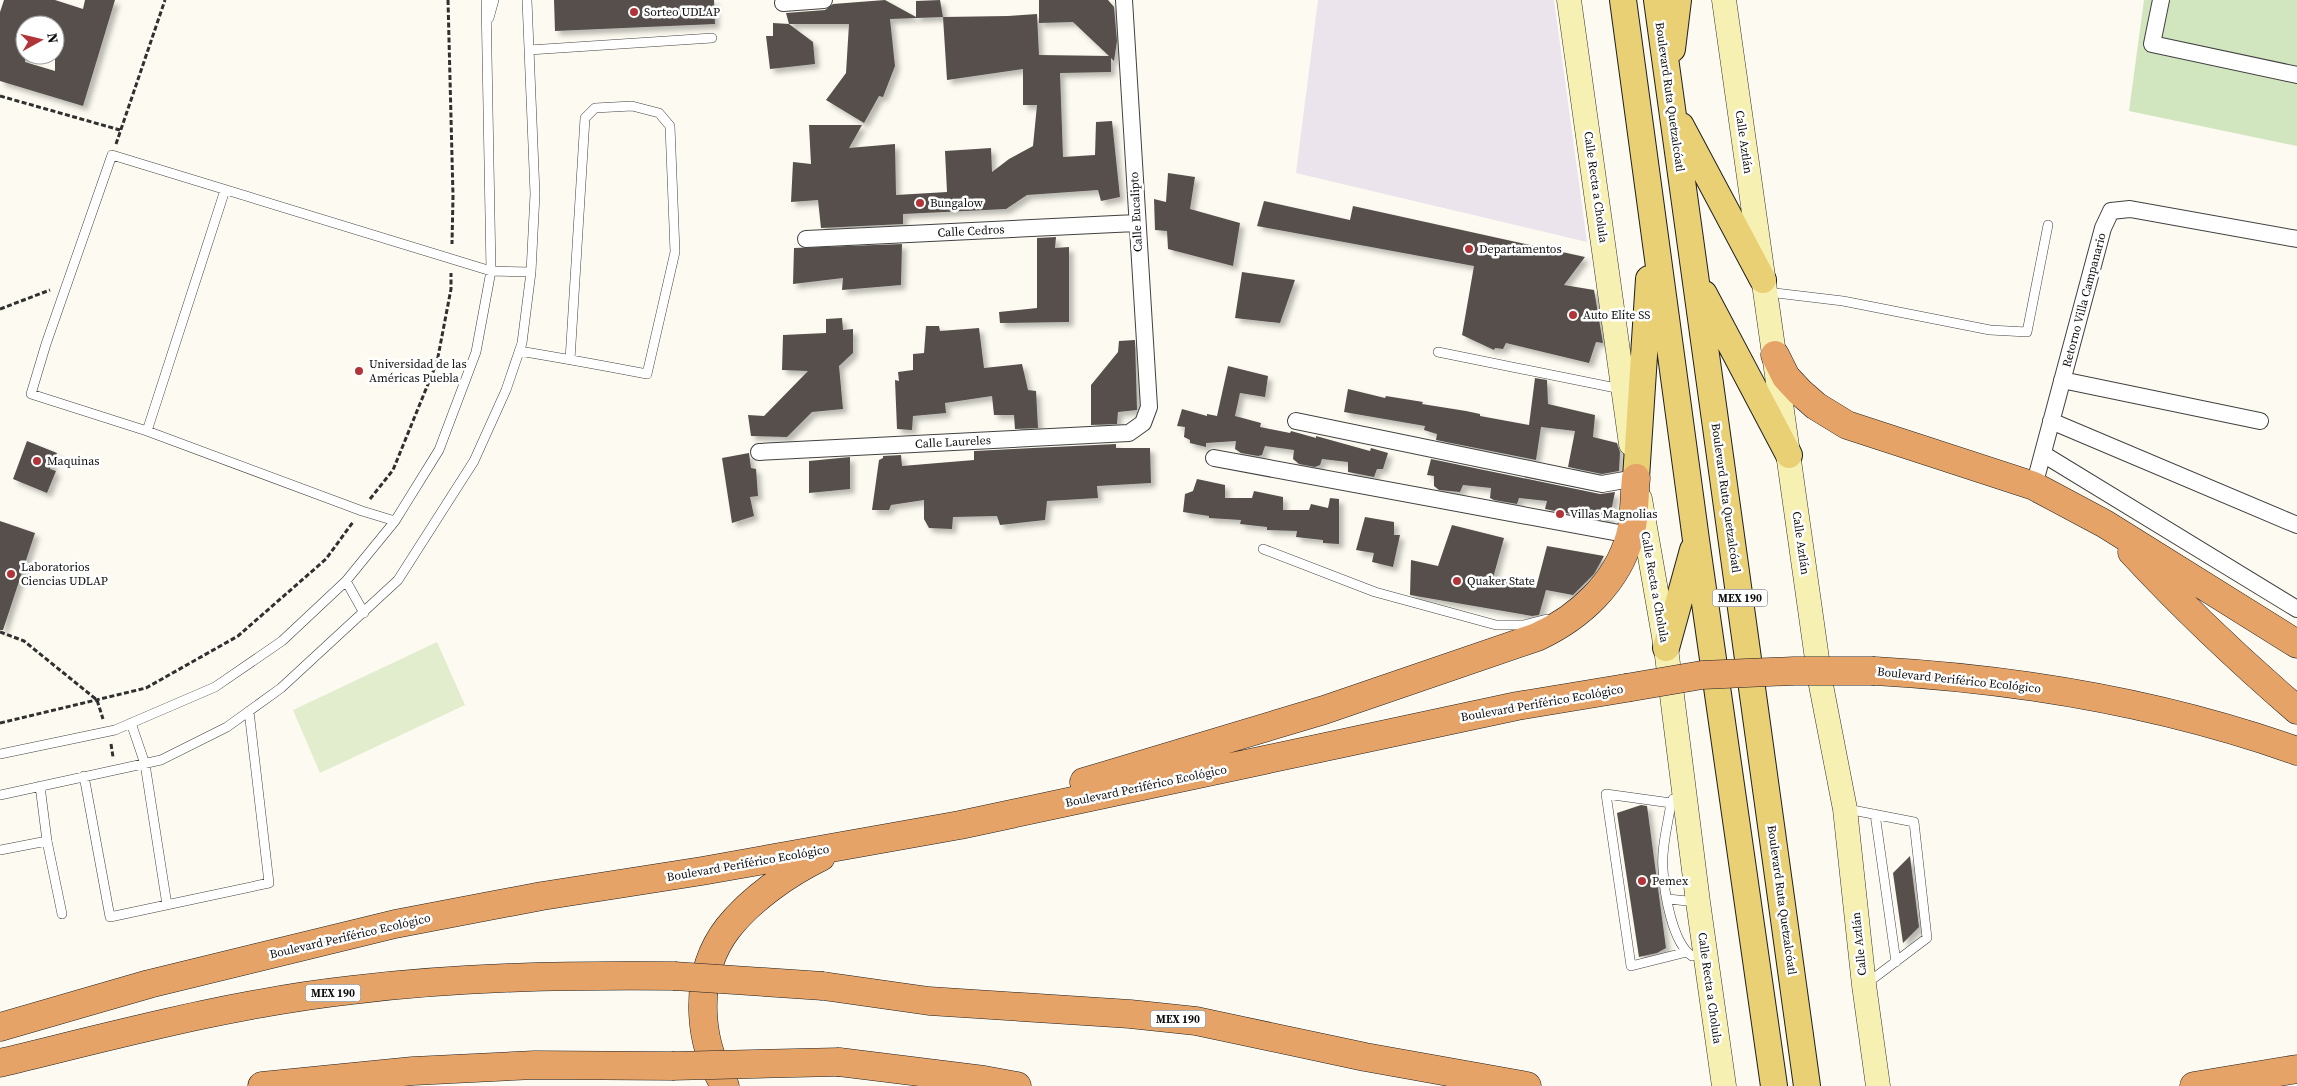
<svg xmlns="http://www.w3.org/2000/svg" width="2297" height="1086" font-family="'Source Serif 4',serif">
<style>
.industrial{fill:#ebe4ec}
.green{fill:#d1e5be}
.pitch{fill:#e2edce}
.building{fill:#56504c;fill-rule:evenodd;filter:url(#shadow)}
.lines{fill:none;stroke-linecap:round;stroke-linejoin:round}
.lane-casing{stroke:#414141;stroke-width:10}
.street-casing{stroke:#414141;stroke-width:18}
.secondary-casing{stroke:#303030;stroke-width:25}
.primary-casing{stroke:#1f1f1f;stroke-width:28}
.highway-casing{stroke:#1f1f1f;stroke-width:29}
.path{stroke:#303030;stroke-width:3;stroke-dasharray:5 2.5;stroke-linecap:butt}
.lane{stroke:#fff;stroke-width:9}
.street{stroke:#fff;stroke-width:16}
.secondary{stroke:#f7f0b3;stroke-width:24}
.primary{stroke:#ead074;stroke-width:26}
.highway{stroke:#e5a367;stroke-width:28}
.highway-bridge-casing{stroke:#1f1f1f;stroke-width:29;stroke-linecap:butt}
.highway-bridge{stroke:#e5a367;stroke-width:28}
.poi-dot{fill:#b03438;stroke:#fff;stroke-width:2}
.labels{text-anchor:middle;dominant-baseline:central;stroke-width:5;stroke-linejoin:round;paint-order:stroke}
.shield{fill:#fff;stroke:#565656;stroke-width:1}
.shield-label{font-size:11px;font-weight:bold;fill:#0e0e0e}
.poi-label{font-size:12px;fill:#0e0e0e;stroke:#fff;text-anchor:start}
.street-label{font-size:12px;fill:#0e0e0e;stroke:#fff}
</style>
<defs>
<filter id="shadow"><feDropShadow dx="4.5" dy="4.5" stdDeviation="2.5" flood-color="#0004"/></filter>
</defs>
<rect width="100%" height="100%" fill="#fdfbf1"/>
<path class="industrial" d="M1318,0H1554L1587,242L1296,173Z"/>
<path class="green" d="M2144,0H2297V146L2129,111Z"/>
<path class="pitch" d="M437,642L465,705L320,773L293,710Z"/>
<path class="building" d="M4,0H55L83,9L85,0H115L83,106L0,81V12ZM25,25H55V71L25,62Z
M554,0H714L715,24L555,31Z
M885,0L916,17V1L940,0L943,17L890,19L895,66L883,97L879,96L864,123L826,100L846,73L849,24H789L813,42L815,64L770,69L766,36H773V23L789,24L786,13L825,10L833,4Z
M1039,0H1108L1114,7L1117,41L1114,61L1111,58V72L1060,73L1063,157L1095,155L1096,122L1112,121L1120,197L1101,201L1098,190L1027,195L1006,209L903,214V224L821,228L818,200L791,202L793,162L811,164L809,125H862L849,148L895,144L896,195L947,192L945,151L991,148L992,172L1009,159L1033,146L1037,105H1023V69L947,80L943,17L1008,16L1037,14L1039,55L1109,56L1073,22L1039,23Z
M1168,173L1195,177L1190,209L1240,223L1233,266L1168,249L1167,231L1155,230L1154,199L1166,202Z
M1264,201L1350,220L1353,206L1585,257L1564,285L1594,290L1603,343L1596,342L1589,363L1506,343L1503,349L1495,348L1494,350L1462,335L1474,266L1257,226Z
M1056,237L1055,248L1069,247V322L1000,323L999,312L1037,308V238Z
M902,244L901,285L842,290L843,278L793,284L794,248Z
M1242,272L1295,280L1280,323L1235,318Z
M842,318L843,330L853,329V353L839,366L843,409L812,412L787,437L751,436L748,415L764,416L808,371L782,370L783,335L826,333V319Z
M926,326H939L940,331L979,328L984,368L1022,364L1028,390L1036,391L1038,428L1015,429L1014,415H994L992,396L945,403L946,413L913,416L912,430L897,429L895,380L899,381L898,372L913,370V354L924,353Z
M1135,340L1137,410L1118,412L1117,424L1091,425V385L1118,352L1119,341Z
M1228,366L1268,376L1265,397L1240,393L1235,416L1261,423L1260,427L1290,433L1291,431L1316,438V436L1370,451L1371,448L1388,453L1383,469H1377L1374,477L1348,472V462L1322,459L1320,465L1315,467L1299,464L1293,459L1294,450L1265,446L1262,455L1258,456L1241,453L1235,449L1236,441L1206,443V447L1190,443V440L1184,437L1185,427L1177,426L1182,409L1207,416V414L1217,416Z
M1535,378L1547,380L1548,404L1595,415L1593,437L1617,443L1620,452L1619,471L1602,474L1568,467L1575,431L1541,427L1536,460L1436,440L1437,434L1424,430L1425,426L1344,412L1348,389L1385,398L1386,396L1423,402L1422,404L1466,411L1480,414V416L1529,425Z
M27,441L57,453L50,469L56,471L47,493L13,479Z
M1116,444V448H1150L1151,483L1097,486L1098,498L1047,501L1045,520L1000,525L997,516L953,517L952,529L929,528L924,519V500L891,505L889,510H872L879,460L883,458V456L901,455L902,466L974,460V451Z
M749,453L751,468L756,469L758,496L750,497L754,516L732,523L722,458Z
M850,457V489L809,493V461Z
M1431,459L1600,494L1615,492L1609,521L1545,509L1547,501L1519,498L1517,504L1494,500L1490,498L1491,488L1463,485L1460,492L1439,490L1434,486V476L1427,475Z
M1197,479L1225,485V498H1252L1254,491L1283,497V510H1309L1311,504L1328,508L1330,498L1339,499V544L1323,543V540L1296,537L1297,531L1267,530V527L1240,524L1241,520L1209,518V516L1183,512L1185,494L1193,491Z
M1365,517L1394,522V535H1400L1393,567L1372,562L1374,553L1356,550Z
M0,521L35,533L3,630H0Z
M1452,525L1504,538L1493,578L1536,588L1547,546L1604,556L1594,574L1573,595L1546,590L1539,615L1532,616L1410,595L1411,560L1438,566Z
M1641,805L1647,806L1666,948L1657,953L1639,957L1617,813Z
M1910,856L1919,927L1903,943L1893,873Z"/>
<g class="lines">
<g class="lane-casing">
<path id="lane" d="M489,18L494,0
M529,50L712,38
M1767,292L1843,301L1990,330L2027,332L2048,225
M519,351C562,358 605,366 647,374L675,252L670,126L659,113L632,106L595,108L585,118L570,360
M1438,352L1621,389
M147,431L225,190
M395,521L362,511L147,431L31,394L46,344L112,155L491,271L531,272
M1263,549L1375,592L1496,625H1524L1547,619
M346,581L364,613
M131,723L145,764L167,905
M0,754L115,730L215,687L282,641L346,581L395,521L439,450L476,352L491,271L486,0
M84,776L110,917L269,883L249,711
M40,786L47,841L62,914
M0,795L161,760L227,727L281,688L398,580L474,461L506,390L522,343L531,272L535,194L527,0
M1673,799L1671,803C1668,824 1661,848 1663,869C1664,891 1672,943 1692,956
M1671,803L1606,794L1631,966L1687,952
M1847,809L1914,822L1927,938L1866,984
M1875,814L1896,962
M0,850L47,841
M1668,899L1697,902"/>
</g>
<g class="street-casing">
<path id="street" d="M2161,0L2152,44L2297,75
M783,3L824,0
M806,239L1136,223
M2062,380L2260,421
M1296,421L1602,484L1636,478
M2051,421L2297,525
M759,452L1129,433L1143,423L1149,407L1124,0
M2043,454L2297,609
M1214,458L1630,535
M2034,486L2103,228L2111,211L2130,209L2297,239"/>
</g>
<g class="secondary-casing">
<path id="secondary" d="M1569,0L1631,444
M1724,0L1820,680L1845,809L1864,985L1878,1086
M1640,499L1666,648L1698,902L1724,1086"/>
</g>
<g class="primary-casing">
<path id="primary" d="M1623,0L1696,540L1774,1086
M1657,0L1807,1086
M1672,49L1678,0
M1681,126L1763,280
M1704,294L1789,455
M1636,478L1649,279
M1666,648L1693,550"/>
</g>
<g class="highway-casing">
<path id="highway" d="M1775,355L1786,377L1800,392L1816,406L1847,425L2034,486L2105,524L2297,644
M2132,552C2184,608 2239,660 2297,710
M1875,671C2017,679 2162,703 2297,751
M1084,782L1324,710L1537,637C1580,617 1617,583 1630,536C1635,518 1634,497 1636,478
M823,986L929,1001L1130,1014L1196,1021L1365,1057L1527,1086
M0,1027L149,984L395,924L542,896L702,871L960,825L1517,706L1626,688
M839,1062L984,1080L1017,1086
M0,1063C116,1035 233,1003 352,990C459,977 566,975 674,976
M262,1086L413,1071L535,1065L672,1066
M725,1086C697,1040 693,973 728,928C751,899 788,873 821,857
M2194,1086L2297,1069"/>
</g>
<path class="path" d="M448,0L453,196L452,244
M0,96L120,130
M116,144L165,0
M0,309L50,290
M370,499L393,470L437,362L451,289V273
M0,632L24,641L97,700L103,719
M0,723L146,688L238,636L326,559L353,522
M111,744L113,757"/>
<use href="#lane" class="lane"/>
<use href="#street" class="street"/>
<use href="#secondary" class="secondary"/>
<use href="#primary" class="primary"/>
<use href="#highway" class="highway"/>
<g class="highway-bridge-casing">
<path id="highway-bridge" d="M1626,688L1702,675L1794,671H1875
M674,976L823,986
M672,1066L839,1062"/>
</g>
<use href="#highway-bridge" class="highway-bridge"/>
</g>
<g class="poi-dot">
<circle cx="634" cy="12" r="5"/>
<circle cx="920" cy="203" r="5"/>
<circle cx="1469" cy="249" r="5"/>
<circle cx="1573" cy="315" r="5"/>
<circle cx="359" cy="371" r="5"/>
<circle cx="37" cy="461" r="5"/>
<circle cx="1560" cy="514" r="5"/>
<circle cx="11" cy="574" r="5"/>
<circle cx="1457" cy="581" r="5"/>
<circle cx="1642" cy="881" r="5"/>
</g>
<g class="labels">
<g class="shield">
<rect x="1712.5" y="589.5" width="55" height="17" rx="4"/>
<rect x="305.5" y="984.5" width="55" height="17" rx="4"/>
<rect x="1150.5" y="1010.5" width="55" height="17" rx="4"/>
</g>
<g class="shield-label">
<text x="1740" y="598">MEX 190</text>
<text x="333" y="993">MEX 190</text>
<text x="1178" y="1019">MEX 190</text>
</g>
<g class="poi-label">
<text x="644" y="12">Sorteo UDLAP</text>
<text x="930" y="203">Bungalow</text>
<text x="1479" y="249">Departamentos</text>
<text x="1583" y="315">Auto Elite SS</text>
<text x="369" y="364">Universidad de las<tspan x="369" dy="14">Américas Puebla</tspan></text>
<text x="47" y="461">Maquinas</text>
<text x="1570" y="514">Villas Magnolias</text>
<text x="21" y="567">Laboratorios<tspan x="21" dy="14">Ciencias UDLAP</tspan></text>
<text x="1467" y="581">Quaker State</text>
<text x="1652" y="881">Pemex</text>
</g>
<g class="street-label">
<text transform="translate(1670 97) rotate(82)">Boulevard Ruta Quetzalcóatl</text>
<text transform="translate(1744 142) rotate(82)">Calle Aztlán</text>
<text transform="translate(1596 187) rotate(82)">Calle Recta a Cholula</text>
<text transform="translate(1136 212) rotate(-93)">Calle Eucalipto</text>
<text transform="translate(971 231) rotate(-3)">Calle Cedros</text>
<text transform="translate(2084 300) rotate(-75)">Retorno Villa Campanario</text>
<text transform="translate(953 442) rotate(-3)">Calle Laureles</text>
<text transform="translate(1726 498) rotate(82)">Boulevard Ruta Quetzalcóatl</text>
<text transform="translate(1801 543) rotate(82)">Calle Aztlán</text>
<text transform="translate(1655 587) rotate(80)">Calle Recta a Cholula</text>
<text transform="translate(1959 680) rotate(6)">Boulevard Periférico Ecológico</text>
<text transform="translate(1542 703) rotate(-10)">Boulevard Periférico Ecológico</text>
<text transform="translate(1146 786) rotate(-12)">Boulevard Periférico Ecológico</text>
<text transform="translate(748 863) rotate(-10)">Boulevard Periférico Ecológico</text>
<text transform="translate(1782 900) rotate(82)">Boulevard Ruta Quetzalcóatl</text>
<text transform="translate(350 936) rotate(-13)">Boulevard Periférico Ecológico</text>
<text transform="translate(1859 944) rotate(-96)">Calle Aztlán</text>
<text transform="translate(1710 988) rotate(82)">Calle Recta a Cholula</text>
</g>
</g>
<g transform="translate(40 40) rotate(82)"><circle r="24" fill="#ffffff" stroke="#9f9f9f"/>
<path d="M0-4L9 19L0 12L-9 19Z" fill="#b03438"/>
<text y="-8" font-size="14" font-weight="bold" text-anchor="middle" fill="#0e0e0e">N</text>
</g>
</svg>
